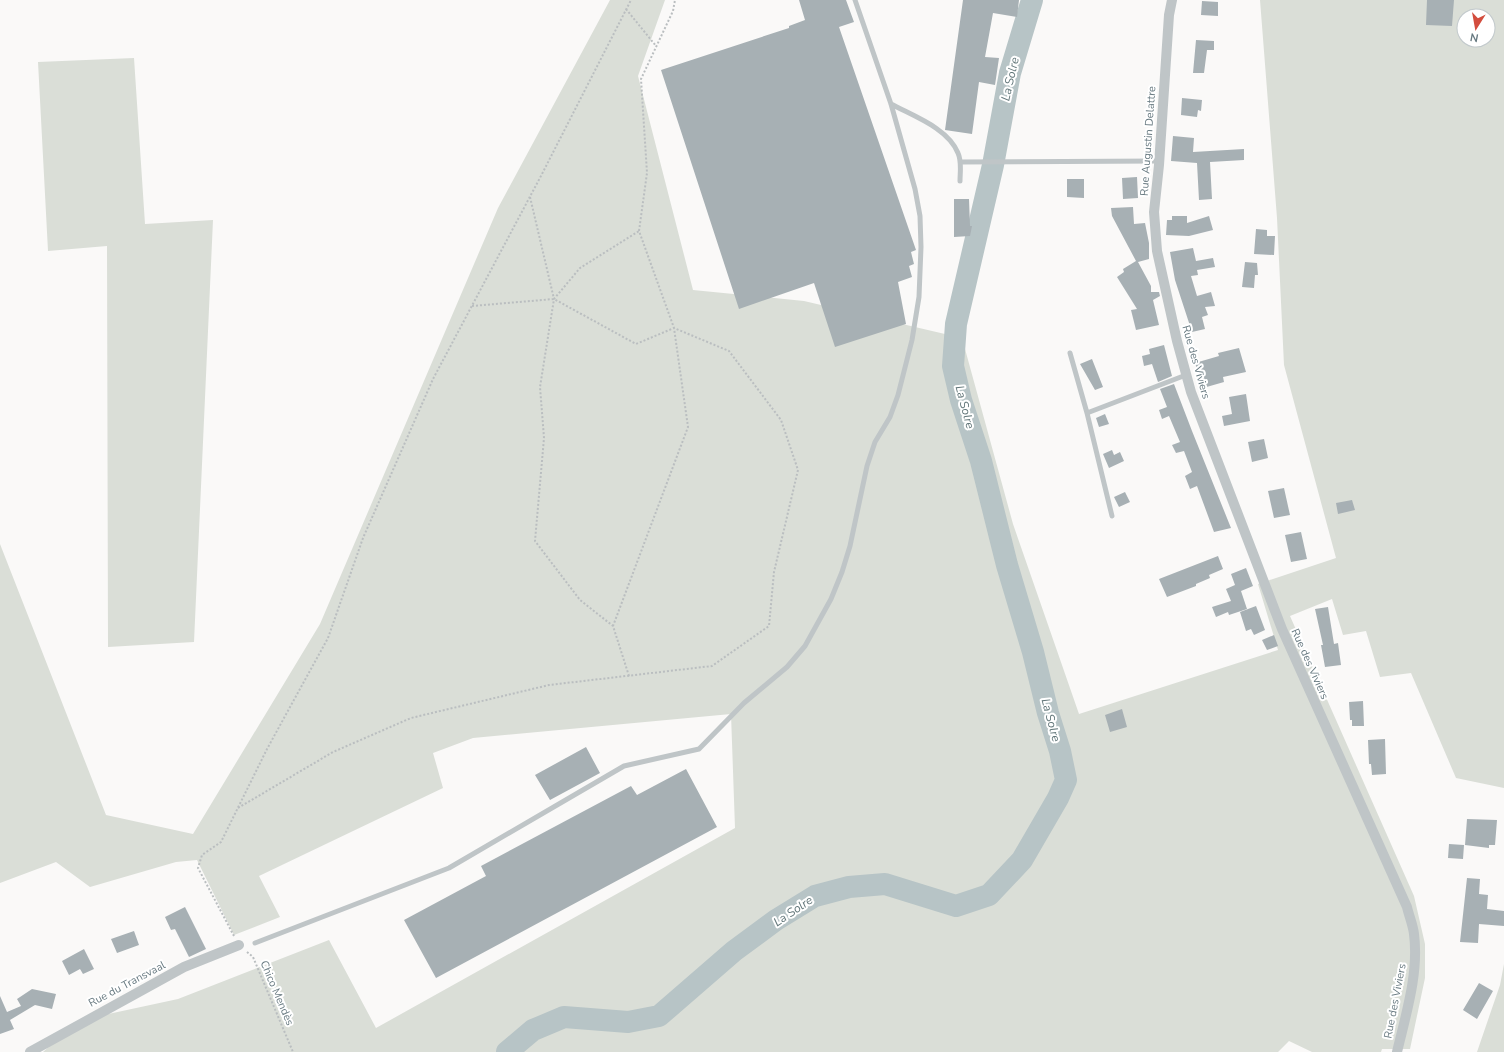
<svg xmlns="http://www.w3.org/2000/svg" width="1504" height="1052" font-family="'Nunito Sans',sans-serif">
<style>
.green{fill:#daded7;fill-rule:evenodd}
.lines{fill:none;stroke-linecap:round;stroke-linejoin:round}
.river{stroke:#b7c4c6;stroke-width:22}
.building{fill:#a7b0b4}
.path{stroke:#babec0;stroke-width:2;stroke-dasharray:2 2;stroke-linecap:butt}
.service{stroke:#bfc5c7;stroke-width:5}
.minor{stroke:#bfc5c7;stroke-width:10}
.labels{text-anchor:middle;dominant-baseline:central;stroke-width:4;stroke-linejoin:round;paint-order:stroke}
.street-label{font-size:11px;fill:#677980;stroke:#fff}
.water-label{font-size:12px;font-style:italic;fill:#627679;stroke:#fff}
</style>
<rect width="100%" height="100%" fill="#faf9f8"/>
<path class="green" d="M610,0H665L638,76L693,290L804,301L962,338L1013,524L1079,714L1278,650L1258,584L1336,558L1284,365L1277,218L1260,0H1504V788L1456,778L1411,673L1380,677L1366,631L1343,635L1332,599L1290,616L1414,896L1425,944V978L1410,1049H1382L1381,1052H1312L1289,1041L1278,1052H43L65,1032L99,1016L178,999L329,940L376,1028L735,828L731,714L473,738L433,753L443,788L259,876L280,917L234,935L197,860L176,862L90,887L56,862L0,883V544L106,815L193,834L320,624L498,208ZM1464,16H1488V40H1464Z
M134,58L145,224L213,220L194,642L108,647L107,246L48,251L38,62Z
M1504,964V1052H1477L1500,985Z"/>
<g class="lines">
<path class="river" d="M507,1052L533,1030L564,1017L628,1022L659,1016L734,951L776,920L815,896L849,887L885,884L956,906L989,895L1022,860L1058,798L1066,780L1060,751L1048,713L1033,652L1007,565L981,461L961,400L953,366L956,324L993,165L1010,73L1032,0"/>
</g>
<path class="building" d="M799,0H846L854,22L839,27L916,250L911,252L914,264L909,266L912,277L898,282L906,324L835,347L814,283L739,309L661,70L789,28V26L805,20Z
M963,0H1019L1017,17L993,13L985,57L999,58L995,85L979,82L972,134L945,130Z
M1427,0H1454L1452,26L1426,25Z
M1202,1L1218,2V16L1201,15Z
M1196,40L1214,41V50H1207L1204,73H1193Z
M1182,98L1202,100L1201,111L1198,110L1197,117L1181,115Z
M1173,136L1194,138L1193,152L1244,149V160L1210,162L1212,199L1199,200L1197,163L1171,161Z
M1137,177L1138,198L1123,199L1122,178Z
M1067,179H1084V198L1067,197Z
M954,199H969L970,226H972L970,236L954,237Z
M1133,207L1134,224L1145,223L1149,243V259L1138,262L1151,286V292H1159L1160,296L1153,300L1159,325L1136,330L1131,310L1137,309L1117,277L1124,272L1123,269L1136,261L1112,216L1111,208Z
M1172,216H1187V223L1209,216L1213,230L1189,236L1166,235L1167,220H1172Z
M1256,229L1267,230V236H1275L1274,255L1254,254Z
M1193,248L1196,261L1213,258L1215,267L1197,270L1198,275L1191,276L1197,296L1211,292L1215,306L1205,307L1208,315L1202,317L1205,329L1192,332L1175,280L1170,252Z
M1245,262L1257,263L1258,275H1255L1254,288L1242,287Z
M1164,345L1172,376L1158,382L1152,364L1144,366L1142,356L1150,354L1149,349Z
M1239,348L1246,372L1223,377L1224,382L1203,388L1195,363L1219,356L1218,353Z
M1092,359L1103,387L1095,390L1080,364Z
M1174,384L1192,431L1231,528L1214,532L1197,486L1190,489L1185,476L1192,472L1184,451L1176,453L1172,445L1180,442L1169,416L1162,419L1159,410L1167,407L1160,389Z
M1246,394L1250,421L1224,426L1222,416L1232,414L1229,397Z
M1105,414L1109,424L1099,427L1096,418Z
M1264,439L1268,458L1252,462L1248,442Z
M1112,450L1114,455L1120,452L1124,461L1109,468L1103,454Z
M1284,488L1290,515L1274,518L1268,491Z
M1125,492L1130,502L1119,507L1114,497Z
M1352,500L1355,510L1338,514L1336,503Z
M1301,532L1307,559L1291,562L1285,535Z
M1218,556L1223,569L1209,575L1210,578L1196,584V586L1167,597L1159,579Z
M1246,568L1253,586L1241,591L1247,609L1229,615L1228,612L1216,617L1212,607L1231,601L1226,589L1235,585L1231,574Z
M1256,606L1265,630L1254,635L1251,629L1246,631L1240,612Z
M1328,607L1334,644L1338,643L1341,665L1325,667L1321,645H1323L1315,609Z
M1274,635L1278,646L1267,650L1262,640Z
M1363,701L1364,726H1352V720H1350L1349,702Z
M1122,709L1127,727L1110,732L1105,715Z
M1385,739L1386,774L1372,775L1371,764H1369L1368,740Z
M586,747L600,773L550,800L535,775Z
M686,769L717,827L436,978L404,920L486,876L481,866L631,786L637,795Z
M1467,819L1497,820L1495,845H1489V848L1465,845Z
M1449,844L1464,845L1463,859L1448,858Z
M1467,878L1480,879L1479,894L1488,895L1487,909L1504,911V926L1479,924L1478,943L1460,942Z
M185,907L206,949L189,957L175,929L171,930L165,917Z
M134,931L139,945L117,953L111,939Z
M84,949L94,969L83,974L80,969L69,975L62,961Z
M1479,983L1493,991L1477,1019L1463,1010Z
M32,989L56,994L52,1009L35,1005L10,1020L14,1029L0,1034V996L7,1012L21,1006L17,999Z"/>
<g class="lines">
<path class="path" d="M626,9L656,46
M530,197L554,299
M472,306L554,299L636,344L674,328L688,427L613,626
M629,676L613,626L580,600L535,541L544,438L540,387L554,299L580,268L639,231
M238,808L333,752L411,718L549,685L712,666L769,626L774,572L798,470L781,420L729,351L674,328L639,231L647,173L641,79L673,11L675,0
M234,936L198,868L202,855L221,842L267,749L328,638L363,538L433,379L542,174L631,0
M247,952L253,957L293,1052"/>
<path class="service" d="M891,104C913,116 948,128 958,153C962,162 960,172 960,181
M960,162L1159,161
M1070,353L1087,413
M1112,516L1087,413L1186,375
M255,943L449,868L624,766L699,749L744,703L787,667L805,646L831,599L842,572L850,546L867,466L875,442L890,417L898,395L912,340L919,297L921,247L920,216L915,189L891,104L855,0"/>
<path class="minor" d="M1172,0L1169,15L1159,165L1154,212L1157,251L1177,341L1191,392L1282,629L1407,907C1409,916 1413,925 1414,934C1419,973 1406,1014 1397,1052
M30,1052L184,967L239,945"/>
</g>
<g class="labels">
<g class="street-label">
<text transform="translate(1148 141) rotate(-86)">Rue Augustin Delattre</text>
<text transform="translate(1196 362) rotate(74)">Rue des Viviers</text>
<text transform="translate(1310 664) rotate(66)">Rue des Viviers</text>
<text transform="translate(127 984) rotate(-28)">Rue du Transvaal</text>
<text transform="translate(277 993) rotate(67)">Chico Mendès</text>
<text transform="translate(1395 1001) rotate(-79)">Rue des Viviers</text>
</g>
<g class="water-label">
<text transform="translate(1010 79) rotate(-77)">La Solre</text>
<text transform="translate(965 407) rotate(75)">La Solre</text>
<text transform="translate(1051 720) rotate(75)">La Solre</text>
<text transform="translate(793 911) rotate(-34)">La Solre</text>
</g>
</g>
<g transform="translate(1476 28) rotate(191)"><circle r="19" fill="#ffffff" stroke="#c2c9cc"/>
<path d="M0-3L7 15L0 10L-7 15Z" fill="#d34d3e"/>
<text y="-6" font-size="11" font-weight="bold" text-anchor="middle" fill="#677980">N</text>
</g>
</svg>
